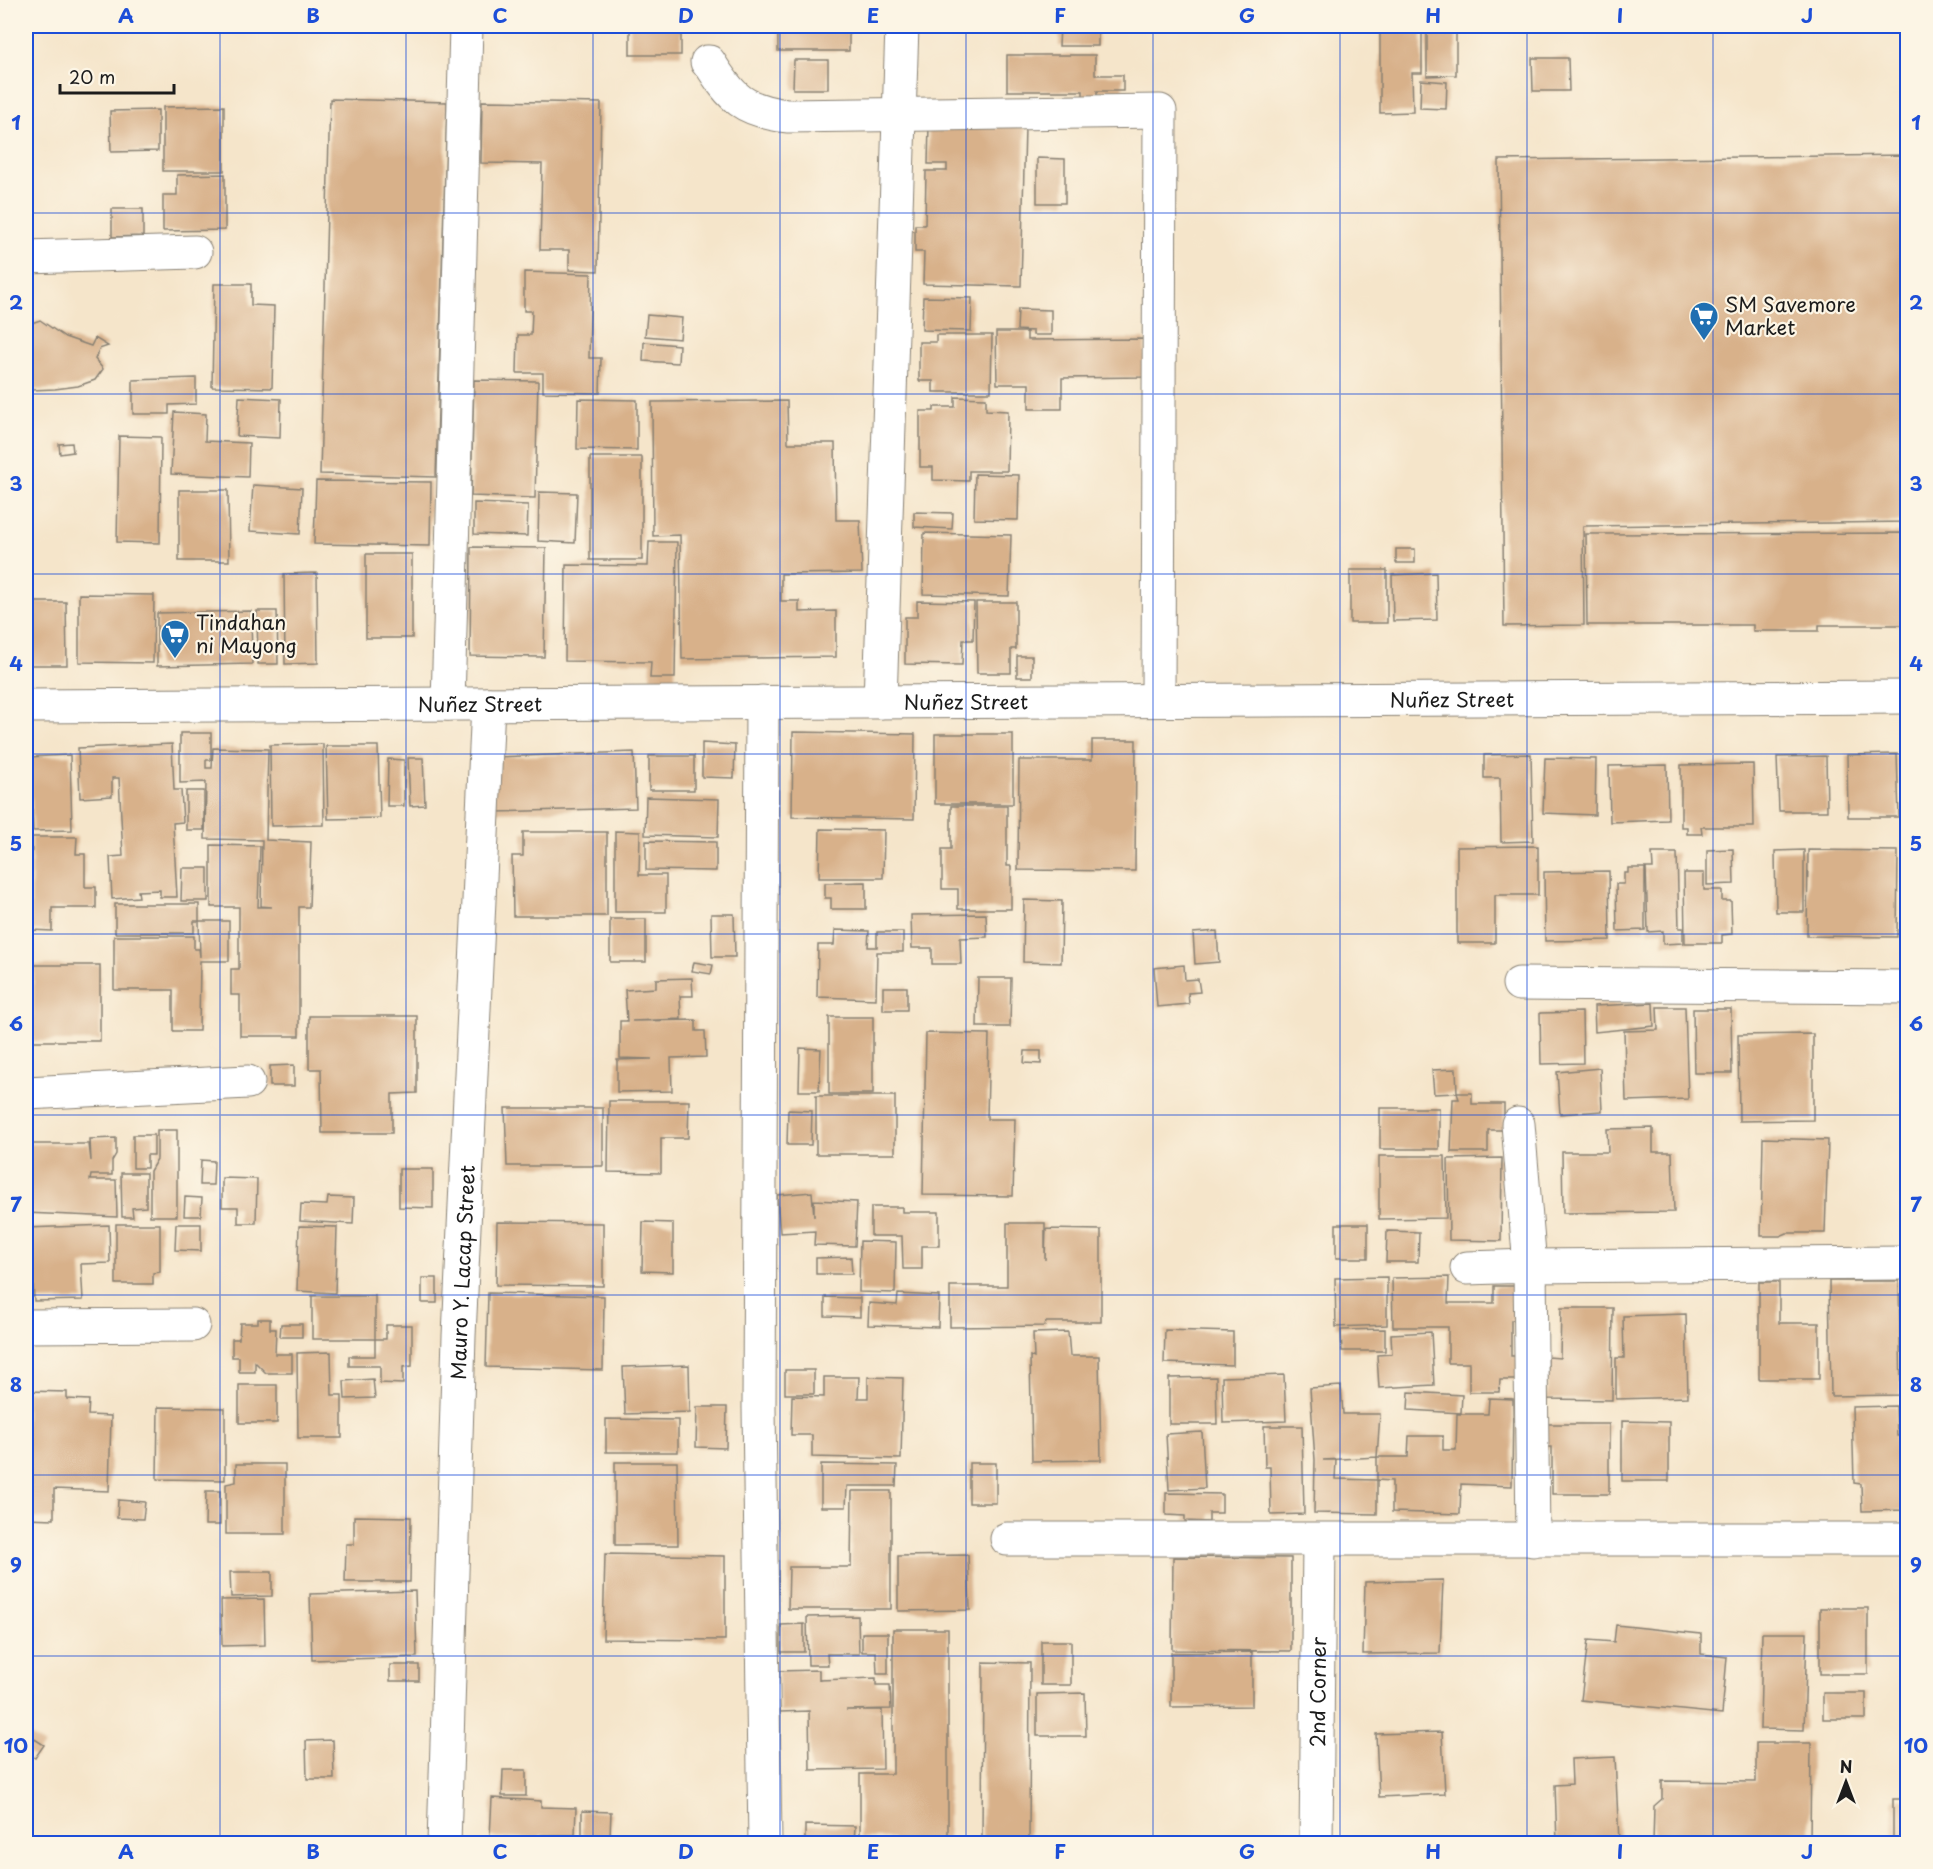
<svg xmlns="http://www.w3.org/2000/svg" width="1933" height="1869" font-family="'Playpen Sans',sans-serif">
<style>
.building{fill:#d8b18a;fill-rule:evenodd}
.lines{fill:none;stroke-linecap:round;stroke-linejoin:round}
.street-casing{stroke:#888073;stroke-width:35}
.secondary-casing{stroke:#888073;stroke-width:35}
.street{stroke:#fff;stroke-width:33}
.secondary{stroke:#fff;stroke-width:33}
.grid{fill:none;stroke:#1d4ed8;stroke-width:1.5;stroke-opacity:0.55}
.labels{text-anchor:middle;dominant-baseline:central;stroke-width:4.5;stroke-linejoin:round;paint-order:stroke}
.poi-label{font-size:20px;fill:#1c1c1c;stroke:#fcf5e5;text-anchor:start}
.street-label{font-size:20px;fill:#1c1c1c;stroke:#fcf5e5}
.neatline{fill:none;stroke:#1d4ed8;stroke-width:2}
.grid-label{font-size:20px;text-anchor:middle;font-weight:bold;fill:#1d4ed8}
</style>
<rect width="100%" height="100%" fill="#fcf5e5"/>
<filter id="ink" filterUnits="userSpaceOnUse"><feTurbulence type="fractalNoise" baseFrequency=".0167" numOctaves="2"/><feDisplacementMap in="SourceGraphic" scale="12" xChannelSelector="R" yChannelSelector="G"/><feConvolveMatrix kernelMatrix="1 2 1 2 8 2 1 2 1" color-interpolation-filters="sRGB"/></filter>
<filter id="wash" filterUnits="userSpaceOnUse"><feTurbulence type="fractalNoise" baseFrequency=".008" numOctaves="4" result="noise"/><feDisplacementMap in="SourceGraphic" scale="24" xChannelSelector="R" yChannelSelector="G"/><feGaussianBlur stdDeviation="1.35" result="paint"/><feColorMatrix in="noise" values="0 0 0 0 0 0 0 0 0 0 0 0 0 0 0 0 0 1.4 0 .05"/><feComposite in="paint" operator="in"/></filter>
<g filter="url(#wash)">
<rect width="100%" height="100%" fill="#f5e5ca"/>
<g id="blocks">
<path class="building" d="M630,26H681V55H630Z
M778,26H849V51H778Z
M1060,26H1098V46H1059Z
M1380,26H1422V73H1412L1413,112L1380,113Z
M1427,26H1456V75L1427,76Z
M1007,55H1095V75H1123V91H1097V97H1083V91H1007Z
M1532,58H1568L1569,91H1533Z
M794,60H828V89H793Z
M1421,80L1447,82L1446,109L1420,108Z
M330,99L447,102L436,477L320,474Z
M482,101L601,103L598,271L569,270V250H540L542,164L481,163Z
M224,106V171H163V107Z
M158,110V151L111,152L110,111Z
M929,125L1025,127L1021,286L923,284L924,252H915V225H925L926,171H947V164H928Z
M1908,155V522L1583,526L1584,625L1504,626L1499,160Z
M1037,158L1065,159V203H1037Z
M225,174V230L163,231V195H177V175Z
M112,209H143V236L112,237Z
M524,272L591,274L589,358H601L600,393L543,392V373H517L518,335H531L532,311H524Z
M214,284H251V305L274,306L272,388L212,387Z
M923,297L972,298L971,331L922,330Z
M1018,309L1051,310V335H1033V331L1017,330Z
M647,315L682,318L680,339L645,336Z
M40,320L65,337L91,346L95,338L108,346L99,349L95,359L103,369L95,380L78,386L55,389L31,390L26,388V325Z
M996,332H1027V340L1145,339V377L1062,378V409H1029V384H997Z
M936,335H992L991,392H933V381H919V342H936Z
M644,342L679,345L678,363L643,361Z
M196,378V404L169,405V414H133V380Z
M474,380L538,381L535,498L471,496Z
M239,397L281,399L280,438L237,436Z
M955,397L986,398V410L1008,411L1007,471H969V481L933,480V467H920V411H934V407H955Z
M578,399L637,400V450L577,449Z
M787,401L788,443H835L836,520H860L862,573L781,574V601H799V612L836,611V657L682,659L680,535L653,536L652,402Z
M174,412L206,414L205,441L249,443L248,477L171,474Z
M119,436L161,437L160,543L117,542Z
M72,443L73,452L60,454L59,444Z
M590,457H642V560H590Z
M975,474L1019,475L1018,520L974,519Z
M316,481L431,482L430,546L314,544Z
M253,485L302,488L300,534L250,531Z
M179,490H228L229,561H179Z
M539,492L577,493L575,543L538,541Z
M474,503L528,505L527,536L474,534Z
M914,512L953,513L952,529L914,527Z
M924,533L1011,535L1009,596L923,594Z
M1908,533V625H1819V631H1753V625H1587L1586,534Z
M649,542H677L675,678H650L651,662L565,661L566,565L648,566Z
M471,547L546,548L544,657L470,656Z
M1396,549H1415V563H1396Z
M366,554H412V638H366Z
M1350,570H1387V623H1350Z
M317,573L318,663L285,664L284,574Z
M1436,573L1437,620L1393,621L1392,575Z
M79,594L154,595L153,663L79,662Z
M917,601L974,602L973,640H963L962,665L905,664V617H917Z
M26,602H66L67,665H26Z
M976,602H1016V649H1011V673H977Z
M251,611L252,664L157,666V613Z
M257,611H277L278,664H258Z
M1017,656H1032V677H1017Z
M793,732L915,734L914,819L792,817Z
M180,733H211V760H206V768H212L213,748L268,749L266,840L311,842L309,907H299V1036H240V995H231V969H239V907H211V845L260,846L258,907H272L261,906L262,840L205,839L206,782L180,783Z
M935,734H1013V804H935Z
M1092,740H1136L1135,871L1018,870L1019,760H1092Z
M702,743L735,745L734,778L702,777Z
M172,744L174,790H181L183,822L173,823L177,897H160V890L138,891L139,897L112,899L110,857L123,856L119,778H112V796L80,798L78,748Z
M323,744L324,825L271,826L270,745Z
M326,746H378L380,818L328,819Z
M634,752L636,808L495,812L493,757Z
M1531,754L1533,841L1501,842L1500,778H1484V755Z
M1897,754L1899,817H1848L1847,755Z
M70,755L72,830L33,831L30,757Z
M649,756H694V790H649Z
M1826,756L1827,811H1779L1777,757Z
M408,758H423L425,805L410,806Z
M1545,758L1596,759L1595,815L1543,813Z
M388,759L404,760V806H387Z
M1753,764L1754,827H1701L1702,834H1687V827H1681V765Z
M1667,765L1668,820L1610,822L1609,766Z
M186,791H204V830H186Z
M646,797L719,799L718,837L645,835Z
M951,806H1007V866H1011V909H958V889H942V849H951Z
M820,829L884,830L883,878H819Z
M615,831L640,832L639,875H666V912H615Z
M523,832H607V916H513L512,856H523Z
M32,837H77L76,854H85V887H96V908H52V931L31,930Z
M646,841L716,842V871L646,870Z
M1538,846V895H1495V943H1457V847Z
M1733,849L1734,884L1707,885V850Z
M1804,850V912H1776L1775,851Z
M1808,850L1898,851L1897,937L1807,936Z
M1652,853H1677L1679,928H1683V943L1663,944V931L1648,932L1646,868H1653Z
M182,868H208V901H181Z
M1628,868H1645V930L1617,931L1616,884H1624V873H1628Z
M1609,871L1610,940L1545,941L1544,872Z
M1684,873H1704V890H1722V901H1731L1732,934L1722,935V943H1685Z
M866,882V909H831V898H825V883Z
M1024,900L1062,901L1061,963L1023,962Z
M115,904H199V921H194V933H115Z
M711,914H734L735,957H712Z
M986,914L987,937L960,938L961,964H932V948H912L911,915Z
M610,919H646V962H610Z
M199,921H229V961H200L199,1031H173V990H114V936H194V949H199L200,957Z
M835,930L869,931L868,947H877V932H903V952H877L876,999L817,997L818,945H834Z
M1217,931L1219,962L1195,964L1193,933Z
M694,962L713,965L711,974L692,971Z
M34,965H100V1041H33Z
M1184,965L1185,980L1198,979L1200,992L1188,993L1189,1004L1157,1007L1154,968Z
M692,978L693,996H680L681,1019L632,1021L696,1020V1031H705L706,1057L671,1058L672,1091L617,1092V1060L652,1059L620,1058V1021H627L625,990L656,988V979Z
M978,978H1011L1010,1027H977Z
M883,987H907V1010H883Z
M1653,1003L1654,1026L1595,1032L1594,1006Z
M1657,1007H1685L1688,1099L1626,1101L1624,1031L1658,1030Z
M1693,1009H1731L1732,1073H1694Z
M1582,1012L1583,1063L1541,1064L1540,1013Z
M309,1016H417V1093L392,1094V1133H322L321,1069H309Z
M829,1017H873V1094H829Z
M926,1033L989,1034L987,1119H1015L1013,1196L923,1195Z
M1813,1034V1120L1739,1121L1738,1035Z
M800,1048L821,1049L819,1091H799Z
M1025,1051H1041V1064L1024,1063Z
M294,1065V1086H270V1066Z
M1600,1068L1602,1111L1560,1114L1557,1072Z
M1456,1069L1457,1093L1434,1094L1432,1070Z
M1457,1093H1472V1104H1504V1130H1488V1152H1451L1453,1099H1459Z
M816,1096H895V1154H816Z
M609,1101H689L688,1138H661V1173L608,1172Z
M505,1108H603V1166H507Z
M1380,1108H1439V1149H1380Z
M788,1110L812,1111L811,1145H787Z
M1653,1128V1152H1672L1674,1212L1563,1213L1562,1152H1608L1607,1129Z
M157,1130H177V1216H150V1171L157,1159Z
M133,1135H154V1155H147V1168H133Z
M116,1138V1154L112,1161V1175H91L90,1180H116L117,1217L26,1213V1144H89L91,1161L90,1139Z
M1763,1138L1828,1140L1825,1233H1787L1780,1236H1761Z
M1379,1156H1445L1446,1218L1379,1219Z
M1502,1158L1501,1241L1449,1240L1448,1159Z
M201,1160L214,1161L213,1185H200Z
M399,1169H433V1208L399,1207Z
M121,1173H146V1207L132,1208L133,1217H122Z
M222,1178L257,1179L256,1223H238V1207H222Z
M812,1192L814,1217V1200L857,1202L855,1246L814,1245L815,1231L780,1233L777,1195Z
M185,1197L202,1198L201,1216H184Z
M328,1197L354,1198L353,1224L300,1221L301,1204L327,1205Z
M871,1207H902V1212H939V1246H922V1269H903L902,1236H871Z
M497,1222L603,1223V1286L496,1285Z
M643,1222L673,1223V1272L642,1271Z
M1007,1223H1045V1260L1046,1229L1101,1230V1322H1046L1045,1326L950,1327V1286H1007Z
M116,1224H160V1272L153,1273V1284H116Z
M176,1224H201V1251L175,1250Z
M1336,1224H1368V1258H1336Z
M109,1225L110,1263L81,1264L83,1300L34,1301L31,1239L30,1306H26V1228Z
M299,1226L337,1227L335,1293L297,1291Z
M1387,1231L1419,1232L1418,1262H1386Z
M860,1241L896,1242L895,1293L859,1292Z
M851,1257L852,1274H816V1258Z
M1387,1277V1325L1336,1327L1335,1278Z
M1449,1277L1448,1303H1494V1286H1523V1320H1511V1356H1522L1523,1380H1500L1499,1392H1469V1363H1448V1327H1393L1392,1278Z
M422,1278H437V1303H422Z
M1829,1281H1899L1901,1395L1831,1396Z
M1759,1282H1779V1323H1819V1379H1759Z
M488,1293L604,1296L603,1370L486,1367Z
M898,1294L939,1296L938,1327L868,1325L869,1303L897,1305Z
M312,1296H375V1339H312Z
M825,1297L860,1298V1317L825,1316Z
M1561,1308H1613L1612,1400L1547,1399L1548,1357L1560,1358Z
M1686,1314L1688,1397L1616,1399V1358H1624L1623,1316Z
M258,1319H270V1329H276L275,1354H292V1373H266L255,1362V1372H239V1357H232V1339H239L240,1323H258Z
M281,1324H302V1337H280Z
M386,1325H412V1366L403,1367V1384L380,1383V1366H349V1356H375V1339H386Z
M1385,1329V1351H1342L1341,1330Z
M1165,1330L1233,1332V1365L1164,1363Z
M1068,1332L1070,1356H1099L1101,1460L1032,1461L1030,1356L1034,1358L1033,1333Z
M1431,1332L1434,1385L1379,1388L1377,1355L1392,1354L1391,1334Z
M331,1352L332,1395H342V1438H298L297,1353Z
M689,1365L690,1412L625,1414L623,1367Z
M785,1370H814V1394H785Z
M1284,1375L1286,1421L1223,1423L1222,1377Z
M824,1377H859L858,1398H868V1377L903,1378L901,1459L812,1457V1435H791L792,1396L824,1397Z
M1216,1377L1217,1424H1169V1378Z
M373,1379L375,1398L345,1399L344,1381Z
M239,1385H277V1423H239Z
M1341,1386L1343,1414H1380L1377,1457H1408L1409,1436H1443V1450H1456L1457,1414H1488L1489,1398L1513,1399L1512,1486L1461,1484L1460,1514L1392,1512V1481L1377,1480V1514L1314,1513L1315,1460L1310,1388ZM1377,1457V1480L1335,1479L1336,1460H1323Z
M26,1391L67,1392V1399L89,1400L88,1415L111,1416L109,1491L54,1489V1519L26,1518Z
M1409,1392L1462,1395L1461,1413L1408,1410Z
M1896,1406L1897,1436H1908V1510L1862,1511L1861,1484L1854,1483L1852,1407Z
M158,1407L225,1408V1480L157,1479Z
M697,1407H727L726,1448L696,1447Z
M606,1419L678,1420V1452H606Z
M1622,1421L1669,1422V1481H1622Z
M1544,1424H1609V1494H1552V1447H1544Z
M1264,1426H1302L1304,1514L1271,1515L1270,1467H1265Z
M1202,1432L1205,1488L1169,1490L1166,1434Z
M615,1462H677L678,1545H615Z
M969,1463H996V1503H969Z
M236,1464H285V1534H226V1484L236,1482Z
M821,1464L897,1465L896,1486H847L846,1507H821Z
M206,1491H220V1525H205Z
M852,1491H891V1609H788L789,1567H851Z
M1166,1493L1222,1494V1513H1209V1522L1185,1521V1516L1166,1515Z
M118,1500L145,1502L143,1519L117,1518Z
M354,1516L411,1517L410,1582H345L346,1544H354Z
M605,1554L725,1556V1640L603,1639Z
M968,1555L970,1610L898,1611V1556Z
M1173,1557L1291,1558V1651L1172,1650Z
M230,1572H272V1596L231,1597Z
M1443,1580L1440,1653L1363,1654L1365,1582Z
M415,1591L417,1657L312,1660L310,1594Z
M264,1599L265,1645L222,1646L221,1600Z
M1820,1608H1868V1674H1820Z
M858,1616L859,1654H827L828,1665H808L807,1617Z
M804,1624V1652H781V1625Z
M1616,1625L1701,1634V1654L1727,1657L1722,1714L1581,1700L1588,1640L1614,1642Z
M893,1629H948V1844H893V1838H860V1774H893Z
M862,1633H888V1674H877L876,1652H862Z
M1762,1633H1807L1804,1730L1760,1729Z
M1041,1641H1071V1685H1041Z
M1252,1652V1706L1171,1707V1653Z
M983,1662L1030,1663L1029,1844H982Z
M390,1665H419V1681H390Z
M819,1670V1680L876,1678V1685H890L891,1709L846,1710H882L883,1769L810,1770L809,1711L780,1712L778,1671Z
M1085,1693L1086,1736H1037V1694Z
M1823,1693H1866V1719H1823Z
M1442,1732L1445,1794L1379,1797L1376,1734Z
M30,1736L44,1745L35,1758L26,1752V1741Z
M333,1740L334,1779H307L306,1741Z
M1756,1743H1811L1810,1844H1653L1654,1806L1662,1799V1781L1756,1782Z
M1615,1757L1619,1841L1557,1843L1555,1785L1572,1784L1571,1759Z
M503,1770H526V1796H502Z
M492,1798L541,1801V1807L576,1808L575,1835H541L539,1839L490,1837Z
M1893,1799H1908V1843H1893Z
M582,1811L611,1812L610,1836L582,1835Z
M805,1825L855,1826L854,1844H805Z"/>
</g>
</g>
<g filter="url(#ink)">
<use href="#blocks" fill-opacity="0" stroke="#888073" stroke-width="1.5"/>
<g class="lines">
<g class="street-casing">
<g id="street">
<path d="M707,62H709C732,99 743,110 787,116L1160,111L1158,700"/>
<path d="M26,257L195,252"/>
<path d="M762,702L759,1408L765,1844"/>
<path d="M880,702L902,26"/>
<path d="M448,704L466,26"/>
<path d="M1519,984L1908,987"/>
<path d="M26,1093L248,1082"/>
<path d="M1518,1124L1530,1266L1908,1263"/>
<path d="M1467,1268L1530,1266L1533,1540"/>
<path d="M26,1326L193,1325"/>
<path d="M1007,1539H1908"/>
<path id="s1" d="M444,1844L459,1336L488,704"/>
<path id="s2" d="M1316,1844L1319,1541"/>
</g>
</g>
<g class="secondary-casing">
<g id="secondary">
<path id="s3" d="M26,706L1908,697"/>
</g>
</g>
<use href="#street" class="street"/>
<use href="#secondary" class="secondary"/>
</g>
</g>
<path class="grid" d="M220,26V1844M406,26V1844M593,26V1844M780,26V1844M966,26V1844M1153,26V1844M1340,26V1844M1527,26V1844M1713,26V1844M26,213H1908M26,394H1908M26,574H1908M26,754H1908M26,934H1908M26,1115H1908M26,1295H1908M26,1475H1908M26,1656H1908"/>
<defs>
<g id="supermarket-pin" transform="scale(1.5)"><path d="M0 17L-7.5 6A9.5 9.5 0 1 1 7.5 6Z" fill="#1f6fb2" stroke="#fcf5e5"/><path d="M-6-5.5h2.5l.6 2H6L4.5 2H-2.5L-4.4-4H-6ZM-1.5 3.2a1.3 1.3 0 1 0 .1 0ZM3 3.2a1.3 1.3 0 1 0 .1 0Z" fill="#fff"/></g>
</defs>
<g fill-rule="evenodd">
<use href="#supermarket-pin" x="1704" y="316"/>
<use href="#supermarket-pin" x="175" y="634"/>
</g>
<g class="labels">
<g class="poi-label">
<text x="1725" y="304">SM Savemore<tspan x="1725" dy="23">Market</tspan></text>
<text x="196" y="622">Tindahan<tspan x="196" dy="23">ni Mayong</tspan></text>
</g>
<g class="street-label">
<text stroke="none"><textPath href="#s3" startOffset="1426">Nuñez Street</textPath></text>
<text stroke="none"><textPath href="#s3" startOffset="940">Nuñez Street</textPath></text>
<text stroke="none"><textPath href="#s3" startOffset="454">Nuñez Street</textPath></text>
<text stroke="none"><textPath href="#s1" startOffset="572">Mauro Y. Lacap Street</textPath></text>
<text stroke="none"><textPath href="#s2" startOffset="152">2nd Corner</textPath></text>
</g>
</g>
<rect width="1933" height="1869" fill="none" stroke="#fcf5e5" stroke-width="66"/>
<g transform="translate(1846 1782)" stroke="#fcf5e5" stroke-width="4.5" paint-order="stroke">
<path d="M0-4.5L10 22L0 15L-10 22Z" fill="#1c1c1c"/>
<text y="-9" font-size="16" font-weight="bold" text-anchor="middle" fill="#1c1c1c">N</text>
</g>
<path d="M60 84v9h114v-9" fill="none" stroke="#1c1c1c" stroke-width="3"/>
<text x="69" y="84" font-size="18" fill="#1c1c1c" stroke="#fcf5e5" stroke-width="4.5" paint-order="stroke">20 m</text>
<rect x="33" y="33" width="1867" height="1803" class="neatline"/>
<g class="grid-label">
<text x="126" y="23">A</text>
<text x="313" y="23">B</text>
<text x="500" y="23">C</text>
<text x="686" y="23">D</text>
<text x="873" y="23">E</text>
<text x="1060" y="23">F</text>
<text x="1247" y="23">G</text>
<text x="1433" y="23">H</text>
<text x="1620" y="23">I</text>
<text x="1807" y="23">J</text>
<text x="16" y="130">1</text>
<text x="1916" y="130">1</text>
<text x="16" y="310">2</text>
<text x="1916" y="310">2</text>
<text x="16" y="491">3</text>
<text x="1916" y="491">3</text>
<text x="16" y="671">4</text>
<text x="1916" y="671">4</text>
<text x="16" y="851">5</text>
<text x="1916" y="851">5</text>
<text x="16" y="1031">6</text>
<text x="1916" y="1031">6</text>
<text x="16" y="1212">7</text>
<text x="1916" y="1212">7</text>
<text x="16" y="1392">8</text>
<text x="1916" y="1392">8</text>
<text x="16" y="1572">9</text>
<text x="1916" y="1572">9</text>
<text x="16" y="1753">10</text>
<text x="1916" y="1753">10</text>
<text x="126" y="1859">A</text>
<text x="313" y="1859">B</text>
<text x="500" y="1859">C</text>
<text x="686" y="1859">D</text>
<text x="873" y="1859">E</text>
<text x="1060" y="1859">F</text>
<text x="1247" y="1859">G</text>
<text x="1433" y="1859">H</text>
<text x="1620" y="1859">I</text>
<text x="1807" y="1859">J</text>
</g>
</svg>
